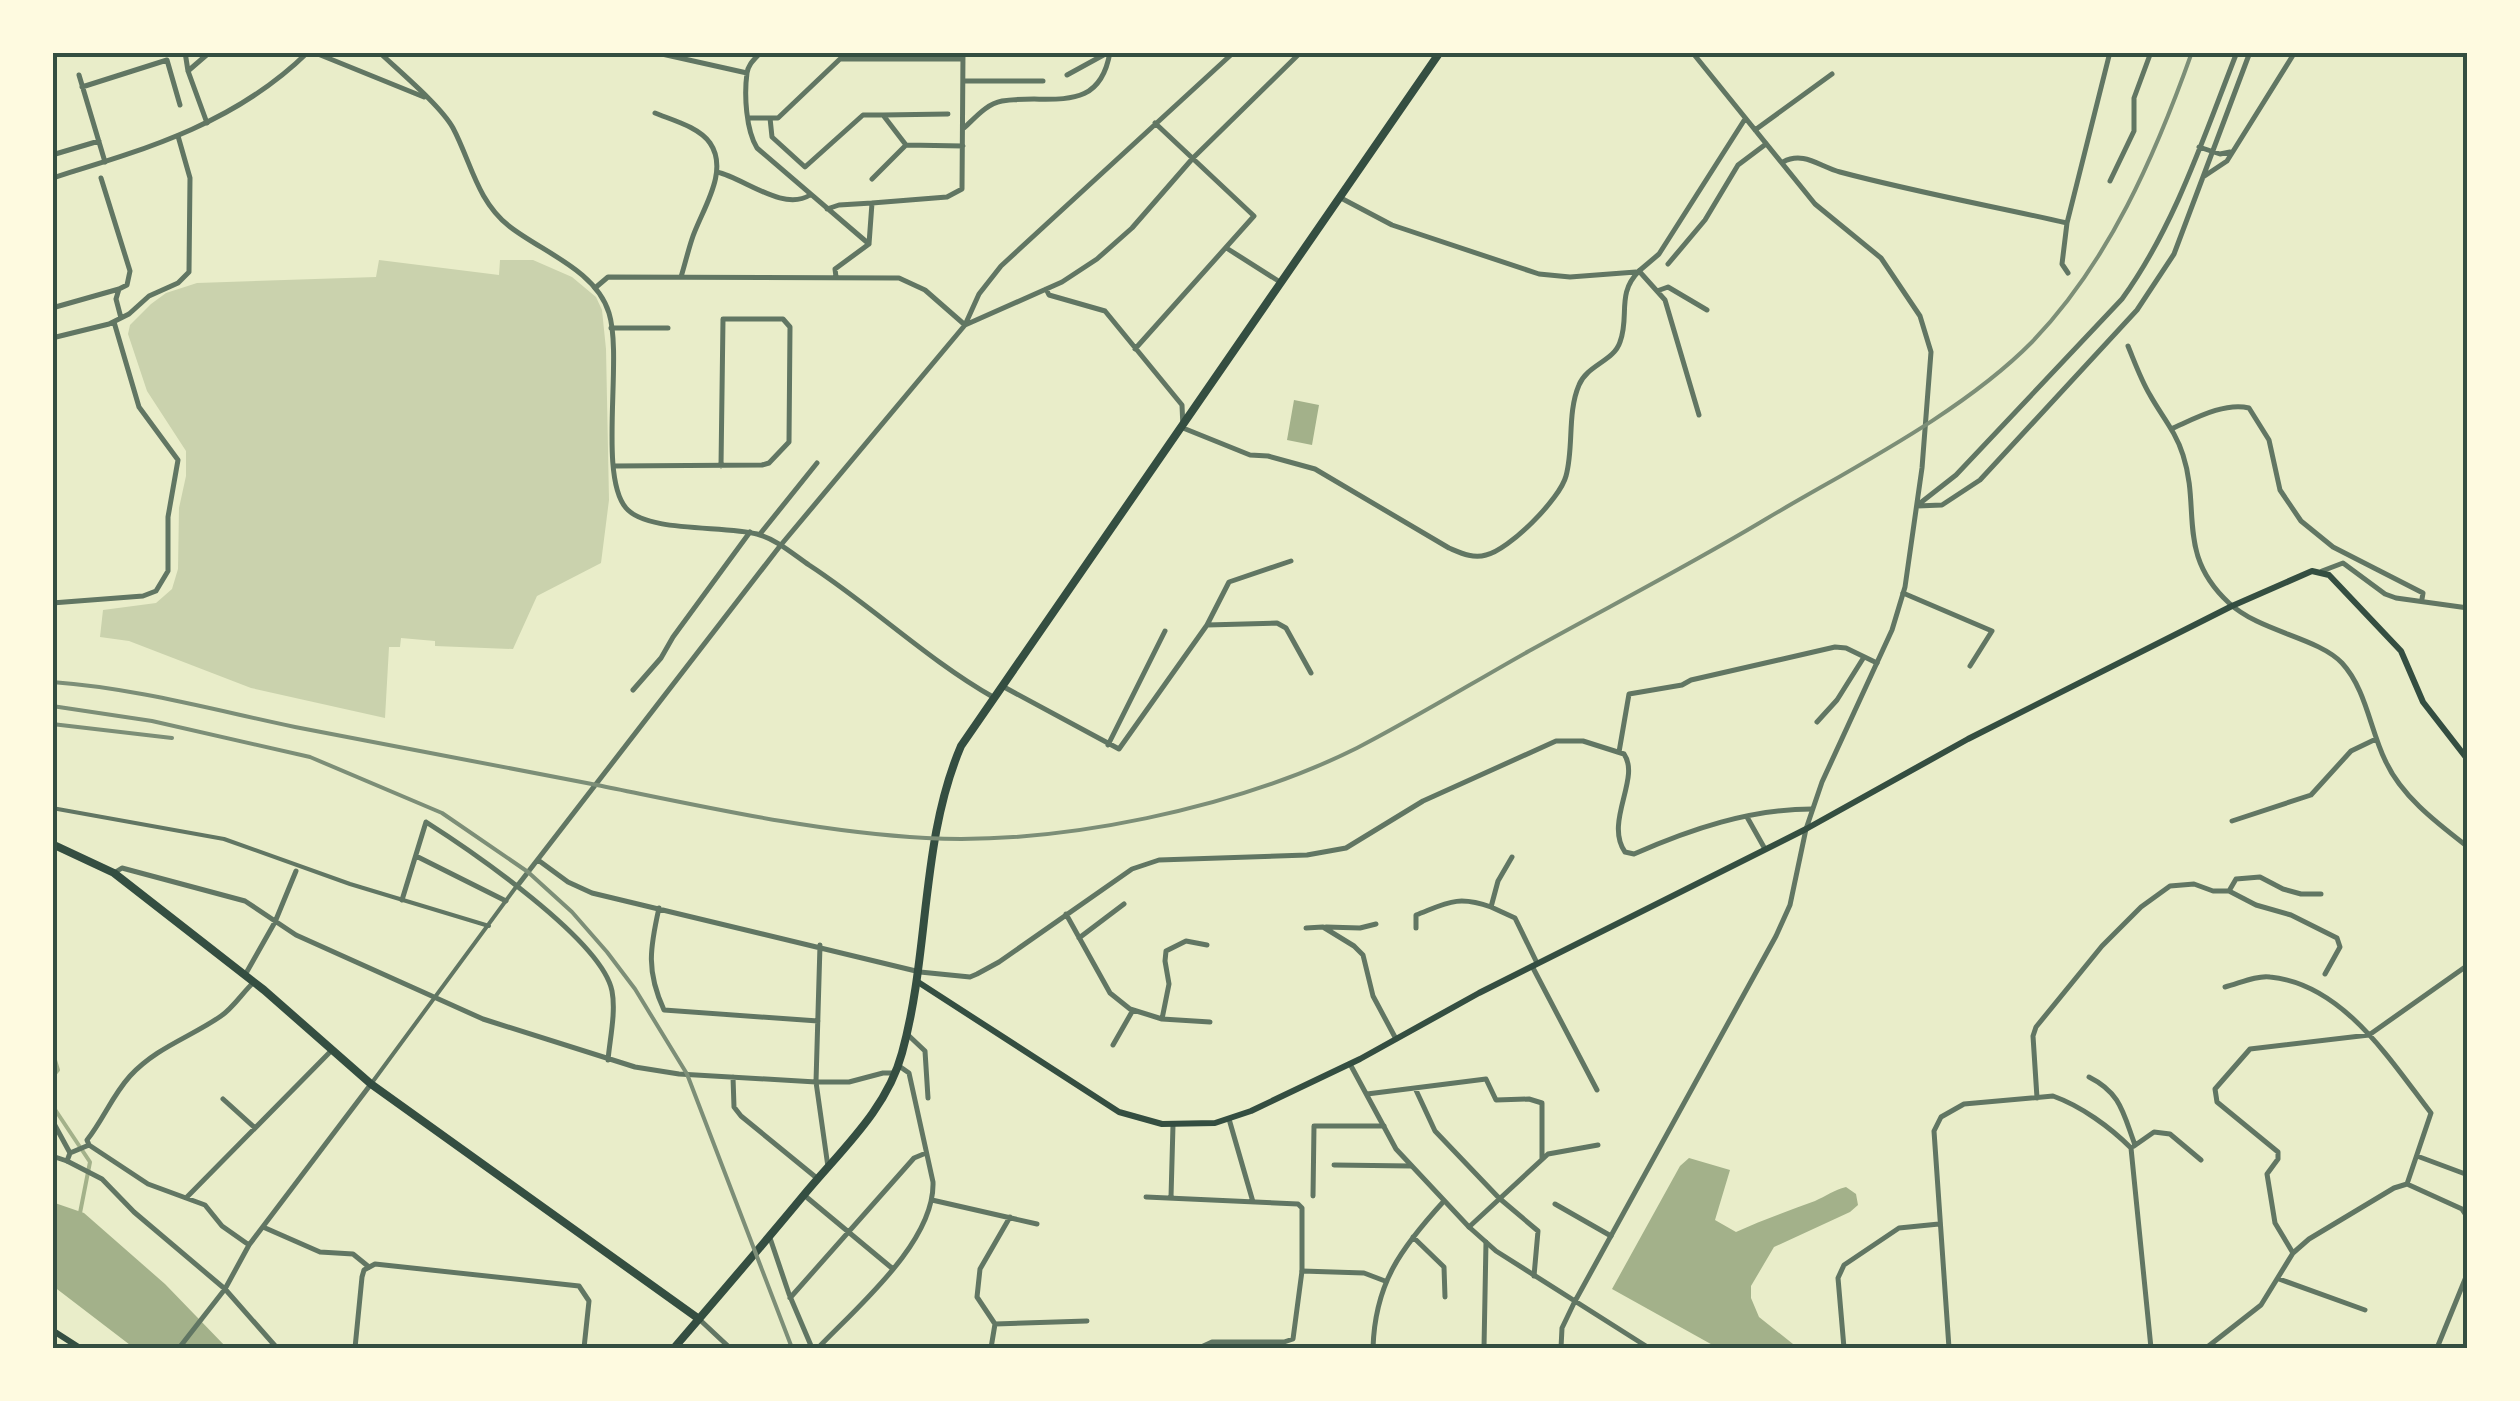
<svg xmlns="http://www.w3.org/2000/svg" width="2520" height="1401" font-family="'PT Sans',sans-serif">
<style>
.green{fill:#cad2ad}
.water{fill:#a3b18a}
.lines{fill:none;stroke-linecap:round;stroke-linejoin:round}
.stream{stroke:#a3b18a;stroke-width:4}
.pedestrian{stroke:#617663;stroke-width:4}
.minor{stroke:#617663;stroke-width:5}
.tertiary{stroke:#617663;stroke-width:5}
.secondary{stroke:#344e41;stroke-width:6}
.primary{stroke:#344e41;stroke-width:8}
.trunk{stroke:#344e41;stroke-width:8}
.rail{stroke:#7c8e77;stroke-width:4}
.neatline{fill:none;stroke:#344e41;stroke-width:4}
</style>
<rect width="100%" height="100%" fill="#e9edc9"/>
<path class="green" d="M379,260L499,275L500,260H533L572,277L596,297L602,310L606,349L609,500L601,563L537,596L513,649L435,646V641L401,638L400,647H389L385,718L251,688L129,641L100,637L103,610L156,603L172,589L178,569L179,508L186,476V451L147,391L128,334L130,325L151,304L166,293L197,283L376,277Z"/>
<path class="water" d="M1294,400L1319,405L1312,445L1287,440Z
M1689,1158L1730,1170L1715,1220L1736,1232C1762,1220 1788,1211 1815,1201C1826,1196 1834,1190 1846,1187L1856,1194L1858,1205L1850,1212L1774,1247L1751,1286V1298L1759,1317L1798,1348H1718L1612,1289L1680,1166Z
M52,1202L84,1213L165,1284L227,1348H134L53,1286Z"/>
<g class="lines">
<path class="stream" d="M52,1050L58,1070L52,1077
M52,1105L90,1162L80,1213"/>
<path class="pedestrian" d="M52,808L224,839L350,884L489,926
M371,1084L516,887"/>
<path class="minor" d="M185,52L188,71L207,123
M313,52L424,97
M653,52L747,73
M761,52C755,59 748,64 747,73C744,95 746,130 757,148L869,244
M188,71L210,52
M79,75L105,162
M1067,75L1109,52
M963,81H1043
M82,87L167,60L180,105
M655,113C672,120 699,127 710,143C730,172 701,211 692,239C688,251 685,264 681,277
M749,118H778L840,59H963
M770,118L772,137L805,167L863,115H883
M964,128C975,118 986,104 1002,101C1049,93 1099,117 1110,52
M906,145L883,115L948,114
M52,155L99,141
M1783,162C1803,151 1819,166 1840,172C1915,192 1992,206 2067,223
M717,172C744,178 783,212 810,195
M101,178L130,271L127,285L119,289L116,299L121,318
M872,179L906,145L963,146
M2110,181L2134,131V98L2151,52
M1339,197L1392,225L1539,274L1570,277L1636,272
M827,209L839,205L872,203
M1228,249L1280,282
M1668,264L1705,220L1738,165L1766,144
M1639,271L1665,300L1699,415
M2068,273L2062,264L2067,223L2110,52
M836,277L835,269L869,244L872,203L947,197L962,189L963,52
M595,288L608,277L899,278L925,290L965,325
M1046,289L1049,295L1105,311L1182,405L1183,428L1250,455L1268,456L1315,469L1449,548C1461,553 1473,559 1486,555C1509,550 1560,499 1566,476C1574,447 1567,413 1579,385C1587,365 1614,361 1620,342C1630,316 1616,294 1639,271
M1657,291L1668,287L1707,310
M52,308L119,289
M965,325L1062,282L1097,259L1132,228L1193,158L1301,52
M611,328H668
M52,338L109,324L129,314L149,296L178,283L189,272L190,178L178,136
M2128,346C2135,363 2141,380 2150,395C2161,415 2176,432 2183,455C2201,510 2176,554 2229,603C2260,632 2317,637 2342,663C2366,689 2370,729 2385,760C2401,796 2437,823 2468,847
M1135,349L1254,216L1155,123
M2171,429C2194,419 2224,402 2249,408L2269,440L2280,490L2301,521L2333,547L2423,593L2422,599
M614,466L762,465L769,463L789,442L790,327L783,319H723L721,466
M760,534L817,463
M2322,571L2343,563L2385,594L2396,598L2468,608
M1903,593L1992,631L1970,666
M52,603L143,596L156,591L168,571V517L178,460L139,407L114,322
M1207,625L1229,582L1291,561
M1004,687L1119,749L1207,625L1277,623L1286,628L1311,673
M633,690L661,658L673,637L750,532
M1817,722L1837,700L1864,657
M1108,745L1165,631
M1619,752L1629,694L1682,685L1691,680L1835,647L1846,648L1877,663
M1747,817L1765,849
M2232,821L2311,795L2351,751L2376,739
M416,856L506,901
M1512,857L1498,881L1491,907L1515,918L1537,963
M538,860L568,882L592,893L920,972L970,977L977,974L999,962L1132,869L1159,860L1307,855L1346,848L1423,801L1556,741H1583L1624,754C1641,778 1604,822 1625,852L1634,854C1691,829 1750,809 1812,809
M114,873L122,868L245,901L296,935L483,1019L635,1067L679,1074L816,1082H849L883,1073H895
M518,885L780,546L965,325L979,294L1001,266L1234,52
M2229,891L2236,879L2260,877L2283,889L2301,894H2321
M402,900L426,822C470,850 602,940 612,991C616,1012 610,1038 608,1060
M659,908C650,948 646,971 664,1010L818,1021
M1066,914L1110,993L1130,1009L1162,1019L1169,984L1165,961L1166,951L1186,941L1207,945
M1326,927L1360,928L1376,924
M1306,928L1323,927L1354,946L1363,955L1373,996L1396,1039
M1416,928V915C1447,903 1457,895 1491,907
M1079,938L1124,904
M820,945L816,1082L828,1167
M1532,966L1597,1090
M245,975L275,922L296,871
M2225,987C2238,984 2256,975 2270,977C2343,984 2390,1060 2431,1113L2407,1184
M1162,1019L1210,1022
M907,1034L925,1051L928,1098
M1113,1045L1133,1010
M733,1077L734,1107L741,1116L818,1179
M2089,1077C2121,1093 2123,1113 2135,1145
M1415,1088L1435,1131L1499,1198L1538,1231L1534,1276
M1367,1094L1486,1079L1496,1100L1529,1099L1542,1103V1158
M2037,1098L2033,1036L2036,1027L2102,946L2141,907L2170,886L2194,884L2213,891H2229L2256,905L2291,915L2337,938L2340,947L2325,974
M223,1099L255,1128
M1229,1119L1253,1202
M52,1120L70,1153
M89,1145L70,1153L67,1161L102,1179L134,1212L225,1289L277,1348
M89,1145L87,1140C103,1120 112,1096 130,1076C157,1047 191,1037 221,1016C233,1008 243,992 254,982
M89,1145L148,1184L205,1205L222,1226L249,1245
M2134,1146L2154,1132L2170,1134L2201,1160
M2417,1156L2468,1175
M1334,1165L1411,1166
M804,1195L893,1269
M1313,1196L1314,1126H1384
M187,1197L331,1051
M1146,1197L1298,1204L1302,1208V1271
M1171,1197L1173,1125
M932,1200L1037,1224
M1555,1204L1611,1236
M1010,1217L980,1269L977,1297L995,1324L1087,1321
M263,1227L320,1252L353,1254L369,1267
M1469,1227L1548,1154L1598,1145
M1413,1237L1444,1267L1445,1297
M770,1238L789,1294L812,1348
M2293,1253L2275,1223L2267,1174L2278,1159V1152L2217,1102L2215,1089L2250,1049L2369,1035L2468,965
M2279,1279L2365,1310
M790,1298L914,1158L926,1153
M699,1319L730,1348
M179,1348L225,1289L249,1245L371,1084
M818,1348C856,1308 935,1242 933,1182L909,1073L899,1066
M991,1348L995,1324
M1373,1348C1375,1283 1401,1248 1444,1201
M1484,1348L1486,1242
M1844,1348L1838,1278L1844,1265L1899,1228L1939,1224
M1949,1348L1934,1131L1941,1117L1964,1104L2053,1096C2081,1106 2110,1127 2131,1148L2151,1348
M2206,1348L2261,1305L2293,1253L2309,1239L2394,1188L2407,1184L2462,1209L2468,1218
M2437,1348L2468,1272"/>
<path class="tertiary" d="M379,52C399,71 441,106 453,128C471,162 477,201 509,226C542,252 596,270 609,313C623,358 598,475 626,508C647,533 725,525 757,534C776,539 793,554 809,565C872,606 928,660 993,697
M1755,130L1832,74
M2199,147L2220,154L2230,152
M2203,177L2227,161L2295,52
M52,178C147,149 236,123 308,52
M1639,271L1659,254L1745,119
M1919,504L1956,475L2122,299C2175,226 2204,136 2237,52
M1917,506L1942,505L1980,480L2137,310L2174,254L2250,52
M1350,1064L1396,1149L1469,1227L1496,1251L1649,1348
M52,1156L67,1161
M355,1348L362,1277L364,1270L375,1264L579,1286L589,1301L584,1348
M1199,1348L1212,1342H1284L1293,1339L1302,1271L1364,1273L1385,1281
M1561,1348L1562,1328L1574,1303L1776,936L1790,905L1806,829L1822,782L1892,630L1905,587L1922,468L1931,352L1920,316L1881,258L1815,204L1692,52"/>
<path class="secondary" d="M918,982L1119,1112L1162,1124L1215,1123L1251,1111L1360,1059L1479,993L1806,829L1968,739L2232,606L2312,571L2329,575L2401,651L2423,702L2468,760
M52,1330L80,1348"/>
<path class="primary" d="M52,844L114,873L264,990L371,1084L699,1319"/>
<path class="trunk" d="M674,1348C717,1298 760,1248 803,1196C839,1152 887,1110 902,1053C930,952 920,842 961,746L1440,52"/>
<path class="rail" d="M52,682C135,688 214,710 295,727C395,747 497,765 597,785C706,807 815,832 926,838C1060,845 1237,808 1357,748C1415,718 1472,683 1529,651C1608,607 1688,566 1766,519C1852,468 1962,413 2032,342C2109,262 2155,156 2192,52
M52,706L152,721L310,757L442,813L528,872L572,912L607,952L635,989L687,1074L792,1348
M52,724L172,738"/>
</g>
<rect width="2520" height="1401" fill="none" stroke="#fefae0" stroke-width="110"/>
<rect x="55" y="55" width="2410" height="1291" class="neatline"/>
</svg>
